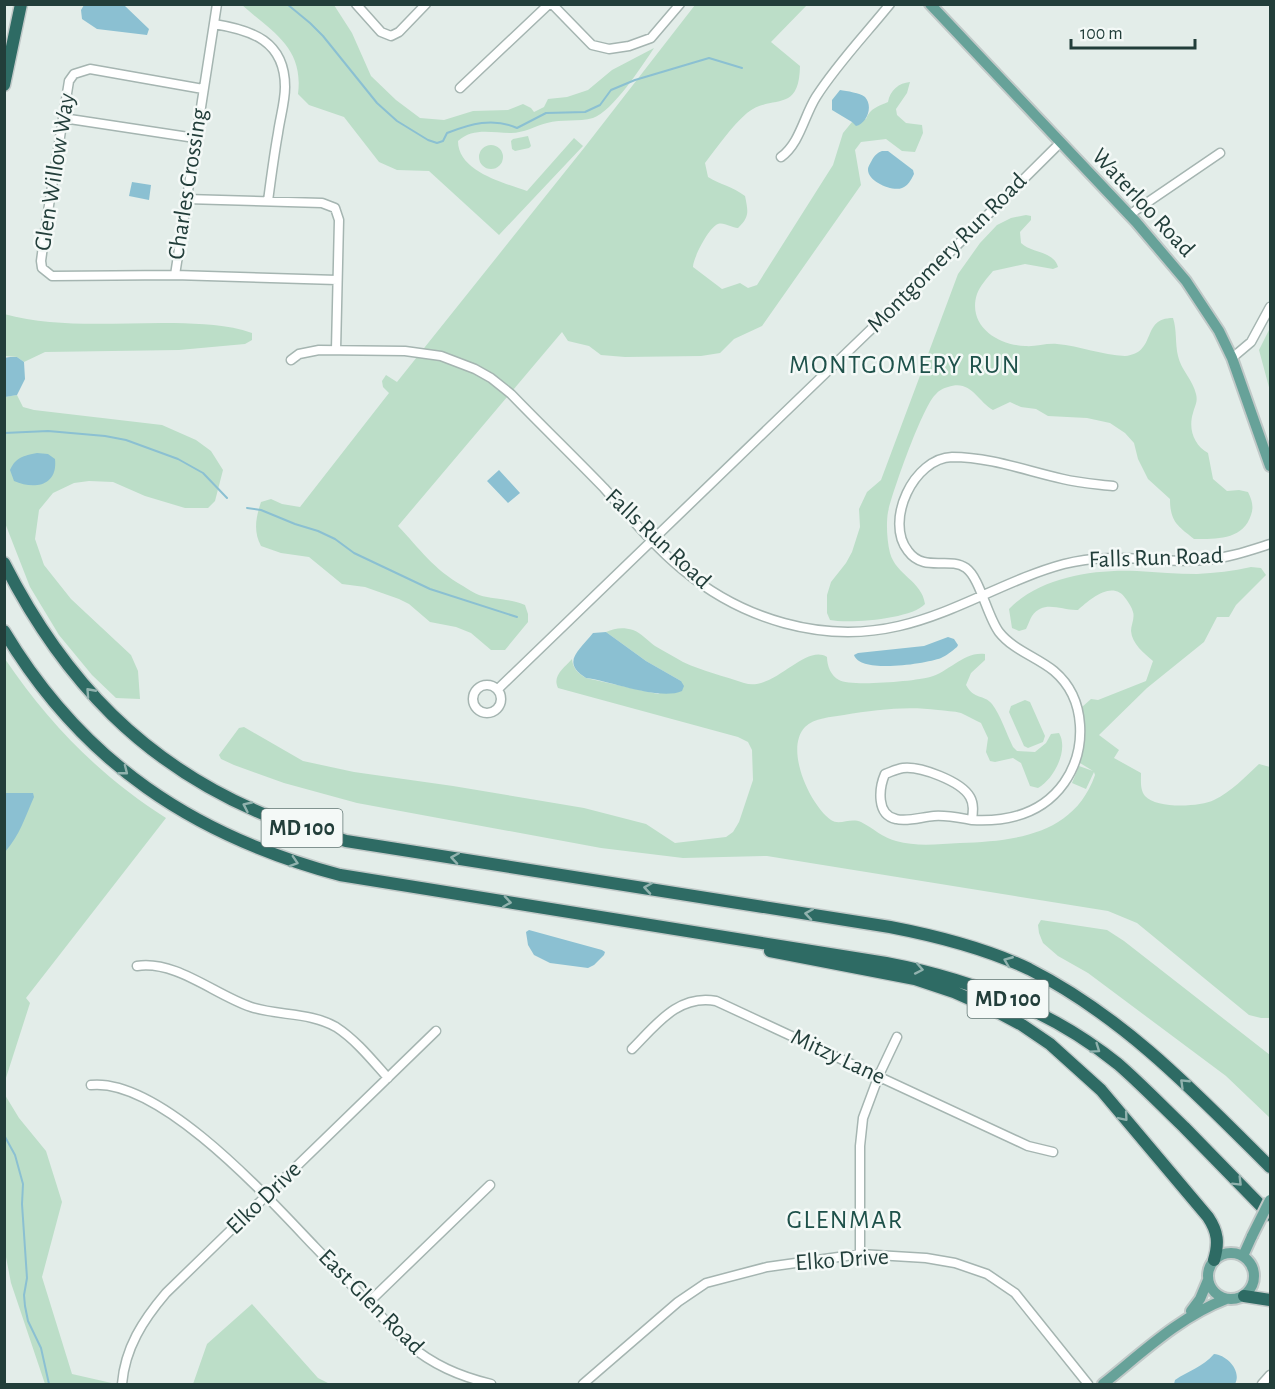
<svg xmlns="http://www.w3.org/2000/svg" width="1275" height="1389" font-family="'Alegreya Sans',sans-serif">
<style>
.green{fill:#bcdec8}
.water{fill:#8bc0d2}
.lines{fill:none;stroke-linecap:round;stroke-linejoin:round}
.stream{stroke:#8bc0d2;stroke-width:2}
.minor-casing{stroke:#a5b5b1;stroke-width:11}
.major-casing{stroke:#c1c9c8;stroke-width:14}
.highway-casing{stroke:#c1c9c8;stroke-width:15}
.minor{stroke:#fff;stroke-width:8}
.major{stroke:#67a299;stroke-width:10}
.highway{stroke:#2e6b64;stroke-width:12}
.major-bridge-casing{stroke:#c1c9c8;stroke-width:14;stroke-linecap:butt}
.major-bridge{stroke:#67a299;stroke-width:10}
.oneway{stroke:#91b2ae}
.labels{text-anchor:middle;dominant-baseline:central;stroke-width:5;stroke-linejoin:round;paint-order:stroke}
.shield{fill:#f4f9f7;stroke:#617673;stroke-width:1.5}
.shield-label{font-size:22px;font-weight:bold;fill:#223e3a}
.street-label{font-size:24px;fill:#223e3a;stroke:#f4f9f7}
.neighbourhood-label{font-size:26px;letter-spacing:1.5px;fill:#1e514a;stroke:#f4f9f7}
</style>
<rect width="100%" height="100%" fill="#e3ede9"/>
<path class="green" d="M242,5H334L352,33L371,76L396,100L420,118L444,120L473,111L508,110L523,104L531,108L534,112L544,107L548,99L567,97L588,90L612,70L654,48C642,66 613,111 593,118C579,122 561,119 547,123C535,126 524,133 511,133C492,133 473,127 458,141C458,172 505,183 527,191L574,138L583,146L499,235L429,171L397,170L379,162L344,117L309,105L298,94C304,47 272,32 242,5Z
M695,5H807L771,42L800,66C799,115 772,93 747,113C731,127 718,146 705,163L708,177C721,185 732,186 745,196C748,211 750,217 738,228C732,228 724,222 718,224C709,227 693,258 693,267L722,289L740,283L748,288L757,285L833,165L843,133L852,122L866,119C870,108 879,106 888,102C890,90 899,83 910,82L907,93L896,109L897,115L906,123L922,125L923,133L915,152L902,151L886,139L861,142L855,150L861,185L762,326L734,339L720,353L701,356L625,357L601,355L589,346L568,341L562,332L398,526C420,549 433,569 463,586C468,589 474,593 479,595C495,600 508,598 525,605L528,614V622L505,650H491L471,633L456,627L430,622L409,604L399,599L365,587L342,584L309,557L281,553L261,546C253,531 256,517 261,502L271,499L282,504L300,507L389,393L383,387L382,381L386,375L397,382L584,148Z
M528,136L531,146L529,148L515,151L512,149L511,141L513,139Z
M479 157a12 12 0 1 1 24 0a12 12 0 1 1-24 0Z
M1026,215L1031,216V220L1020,232L1021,243C1031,253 1054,251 1058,267L1053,269L1025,264L993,271C987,278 980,286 977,294C967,325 997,345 1025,346C1035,347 1046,343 1057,344C1080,346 1102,355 1125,356C1158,353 1140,318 1173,318C1177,330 1175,343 1178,356C1181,370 1193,380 1196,394C1198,402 1195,405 1193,413C1188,429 1194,445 1208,453L1213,479L1227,491L1239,490L1248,492C1252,500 1254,507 1251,515C1243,540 1217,539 1194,539C1178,526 1170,522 1170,499L1148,479L1138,459L1134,443L1125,433L1110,423L1087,418L1048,416L1036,409L1021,407L1010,402L993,410C977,401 971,379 948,387C944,388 938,391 936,394C923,405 892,493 888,512C886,523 887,541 890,553C896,575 922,581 925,604C912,619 849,624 830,620L827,613V595L831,582L846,563L852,552L860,527L859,509L867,492L881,480L958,274L980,243L997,225L1011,218Z
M4,314C60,329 118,322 174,323C201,324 227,324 252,333V340L245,344L179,350L45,352L24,362L17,357L5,356Z
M1270,328V391L1259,350Z
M17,395L23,407L34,410L162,425L196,440L211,451L223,470L215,501L208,508H185L145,496L113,482L89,481L74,483L53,493L39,510L35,539L44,565L71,599L131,655L138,671L140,699L116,698L92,675L59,635L30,587L5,523L4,397Z
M1251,567L1261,568L1266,575L1236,605L1229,617H1217L1204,642L1147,688L1099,735L1119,750L1114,758L1141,773C1141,781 1140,790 1145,796C1156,809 1200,807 1214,800C1231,792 1245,777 1259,764L1270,767V1018H1261L1249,1015L1137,923L1108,911L767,856L683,858L601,848L357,803L284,783L234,765L221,759L219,755L239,728L244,727L303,761L354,772L453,786L584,808L646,824L675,843L726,837L733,832L739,822L753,780L752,750L748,742L738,737L558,688C552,676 564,668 572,659C573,669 578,673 586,678L658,694L681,681L646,661L606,632C615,628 623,627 633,630C641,633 648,641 655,646C664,651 674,657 683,662C702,671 724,676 744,683C773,693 805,643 827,657C827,666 831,676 839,680C850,687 917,681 930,677C949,672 964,651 985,654V660L971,673L966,685C974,700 984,694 992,704C1000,714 1007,735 1013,747L1017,751L1035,752L1046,743L1051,734L1059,733C1069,750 1054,779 1038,788L1030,786L1021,763L1013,758L995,762L990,761L986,752L988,738L981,723C974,720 968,716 961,713C954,711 945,711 938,710C905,706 876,710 844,715C831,717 814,718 805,727C784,749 810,805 831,820C840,826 850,817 861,822C873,828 883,838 896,841C917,847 939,844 960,843C1015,841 1074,835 1095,775L1094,772L1086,789L1072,783L1079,766L1093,771L1080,763L1084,731L1082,707L1091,699L1098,700L1146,681L1153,661C1144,653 1132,644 1131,631C1131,625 1135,618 1133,612C1132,608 1129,603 1126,599C1113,579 1090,599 1078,610C1062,611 1044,599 1032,616C1030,619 1028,625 1026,629L1019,631L1012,628L1009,609C1040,577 1094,569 1137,571C1157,572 1177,574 1197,574C1215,573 1233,571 1251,567Z
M5,659C49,724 100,776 166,818L26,998L30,1003L5,1081Z
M1025,700L1030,702L1045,736L1043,742L1028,748L1024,746L1009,712L1011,706Z
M1041,920L1107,930L1124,941L1270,1055V1118L1226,1076L1088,973L1058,956L1043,943L1039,933L1038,925Z
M5,1095L19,1118L46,1151L62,1202L42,1277L72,1374L116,1384H45L11,1283L5,1252Z
M252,1304L318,1378L330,1384H193L207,1344Z"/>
<path class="water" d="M84,5L125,6L149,29L147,35L97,29L82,19L81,10Z
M840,90C847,91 860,93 865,97C874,107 866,124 856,126L852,122L832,110V100Z
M882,151H888L913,170L914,174C911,180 908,186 902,188C892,192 867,181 868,169C868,167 871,162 872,160C875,155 877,153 882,151Z
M132,182L151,185L149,200L129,196Z
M10,357H17L24,362L25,379L17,395L5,397L4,358Z
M37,453L48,454L55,459C58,486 34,490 14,481L10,470C16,457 23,456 37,453Z
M499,470L520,493L508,503L487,481Z
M606,632L646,661L681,681L684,686L682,691C660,701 611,681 586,678C560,662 580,650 593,633Z
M948,637L954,639L958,645L957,647C952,651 946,656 941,658C925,664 860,674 854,655L858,653L924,646Z
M5,793H33L34,797C25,817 20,835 5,852Z
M529,930L602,950L605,952L604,955L594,965L588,968L550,963L534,955L528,945L526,932Z
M1214,1354C1227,1355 1242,1371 1235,1384H1174L1175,1380C1188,1371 1203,1367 1214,1354Z"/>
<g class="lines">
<path class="stream" d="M287,4L310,23L323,36L377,103L397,121L428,140L437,143L443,141L447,133C470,124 493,117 517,128L546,113L585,112L600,105L611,90L635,80L709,58L742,68
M4,433L48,431L105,436L126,440L178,459L203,473L227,498
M247,508L261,510L295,524L318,531L335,539L354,553L430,589L517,617
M4,1135L15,1155L23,1184L22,1204L27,1278L24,1295L25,1306L28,1321L41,1348L49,1384"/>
<g class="minor-casing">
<path id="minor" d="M217,4L175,275L337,280
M356,4L381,32L391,36L399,32L426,4
M552,4L592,45L609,49L629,46L651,38L680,4
M214,24C252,30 285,41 285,87C285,102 280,118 278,133C274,155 271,178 268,201
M460,88L549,4
M63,118L195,138
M781,157C800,143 804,116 816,97C837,64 865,35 890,4
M186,199L322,203L335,208L339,220L336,350
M1129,215L1220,153
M175,275L52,276L42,268L41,261L46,224L69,81L74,74L90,69L203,89
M1232,358L1251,342L1270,307
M291,360L299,354L319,350L405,351L441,356L475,369L491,378L511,394C542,426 574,457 604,488C629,516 654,546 683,570C742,619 822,644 899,626C956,613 1008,579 1064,564C1113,551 1157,564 1204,560C1228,558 1248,551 1270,544
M473 699a14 14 0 1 1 28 0a14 14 0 1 1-28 0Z
M498,689L919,283L1060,143
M972,820C960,818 947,815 934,816C922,817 907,822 896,819C876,815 879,788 885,774C891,772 896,769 903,768C920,766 961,781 970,797C974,804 973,812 972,820C1008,822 1042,814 1064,783C1087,750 1087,699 1054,671C1037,657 1013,650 999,632C987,616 980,578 966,568C949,556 924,573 908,551C884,521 914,458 952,457C990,457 1027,471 1063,479C1079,483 1096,484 1113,486
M137,966C176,960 215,995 251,1007C279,1016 310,1012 336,1027C356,1040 372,1060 388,1078
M632,1049C656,1025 678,994 716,1001L1028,1146L1053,1152
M91,1085C161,1078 269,1199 315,1247C346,1279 376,1311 407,1343C433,1365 459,1376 491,1384
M860,1254V1146L863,1118L879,1075L897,1037
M368,1303L490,1185
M122,1384C125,1348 143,1320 166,1293L436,1031
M583,1384L678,1302L706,1283L767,1267L860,1254L926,1258L955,1263L987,1274L1015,1293L1088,1384
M1262,1384L1270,1375"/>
</g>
<g class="major-casing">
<path id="major" d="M930,4L1136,222L1186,281L1219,331L1232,358L1270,466
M1208 1276a23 23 0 1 1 46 0a23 23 0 1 1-46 0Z
M1243,1256L1252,1236
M1191,1311L1200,1299L1208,1280
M1103,1384C1142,1353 1179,1317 1226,1299"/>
</g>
<g class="highway-casing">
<path id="highway" d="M4,85L21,4
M4,563C64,681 144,765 268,816C293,826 320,833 346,841L890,927C937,936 985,948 1029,969C1124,1017 1196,1093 1270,1167
M4,631C83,763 194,836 340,875L886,963C970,979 1051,1010 1118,1064C1141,1084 1162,1106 1184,1127C1213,1157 1242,1186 1270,1215
M770,951L915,979L954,992L990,1008L1022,1025L1050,1044L1101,1090L1208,1217C1218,1232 1219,1243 1214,1260
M1244,1296L1270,1300"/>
</g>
<use href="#minor" class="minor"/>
<use href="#major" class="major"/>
<use href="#highway" class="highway"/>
<g class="major-bridge-casing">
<path id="major-bridge" d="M1252,1236L1270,1200"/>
</g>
<use href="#major-bridge" class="major-bridge"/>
</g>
<defs><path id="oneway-chevron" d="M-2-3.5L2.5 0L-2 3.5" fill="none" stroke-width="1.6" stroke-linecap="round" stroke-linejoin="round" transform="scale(1.5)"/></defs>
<g class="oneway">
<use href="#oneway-chevron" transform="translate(90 692) rotate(-132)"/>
<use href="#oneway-chevron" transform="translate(124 771) rotate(38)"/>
<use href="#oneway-chevron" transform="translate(247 806) rotate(-155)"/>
<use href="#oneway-chevron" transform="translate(455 858) rotate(-171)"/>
<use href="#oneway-chevron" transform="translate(294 862) rotate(18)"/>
<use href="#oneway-chevron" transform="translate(648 888) rotate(-171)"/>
<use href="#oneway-chevron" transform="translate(507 902) rotate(9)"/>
<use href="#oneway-chevron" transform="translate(809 914) rotate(-171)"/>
<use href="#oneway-chevron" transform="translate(1008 961) rotate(-158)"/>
<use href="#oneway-chevron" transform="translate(919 969) rotate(11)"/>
<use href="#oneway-chevron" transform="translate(1096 1049) rotate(35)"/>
<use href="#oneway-chevron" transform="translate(1184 1083) rotate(-136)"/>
<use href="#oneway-chevron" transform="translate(1124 1117) rotate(50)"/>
<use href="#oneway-chevron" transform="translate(1238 1182) rotate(45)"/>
</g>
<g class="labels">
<g class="shield">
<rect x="261.5" y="809" width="81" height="38" rx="4.5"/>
<rect x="967.5" y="980" width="81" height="38" rx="4.5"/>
</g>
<g class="shield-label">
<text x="302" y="828">MD 100</text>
<text x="1008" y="999">MD 100</text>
</g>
<g class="street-label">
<text transform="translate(55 172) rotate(-81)">Glen Willow Way</text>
<text transform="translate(188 184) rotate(-81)">Charles Crossing</text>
<text transform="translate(1143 203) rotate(47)">Waterloo Road</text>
<text transform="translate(947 253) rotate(-45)">Montgomery Run Road</text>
<text transform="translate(658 539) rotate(43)">Falls Run Road</text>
<text transform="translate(1156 558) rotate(-2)">Falls Run Road</text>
<text transform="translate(838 1057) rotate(25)">Mitzy Lane</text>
<text transform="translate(264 1198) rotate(-44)">Elko Drive</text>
<text transform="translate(842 1260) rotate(-4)">Elko Drive</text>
<text transform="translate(371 1302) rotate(45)">East Glen Road</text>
</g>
<g class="neighbourhood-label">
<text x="905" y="365">MONTGOMERY RUN</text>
<text x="845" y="1220">GLENMAR</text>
</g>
</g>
<rect width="1275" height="1389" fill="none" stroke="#223e3a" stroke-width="12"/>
<path d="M1071 39v9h124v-9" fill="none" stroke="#223e3a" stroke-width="3"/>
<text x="1080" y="39" font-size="18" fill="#223e3a" stroke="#f4f9f7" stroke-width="4.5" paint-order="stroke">100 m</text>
</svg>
